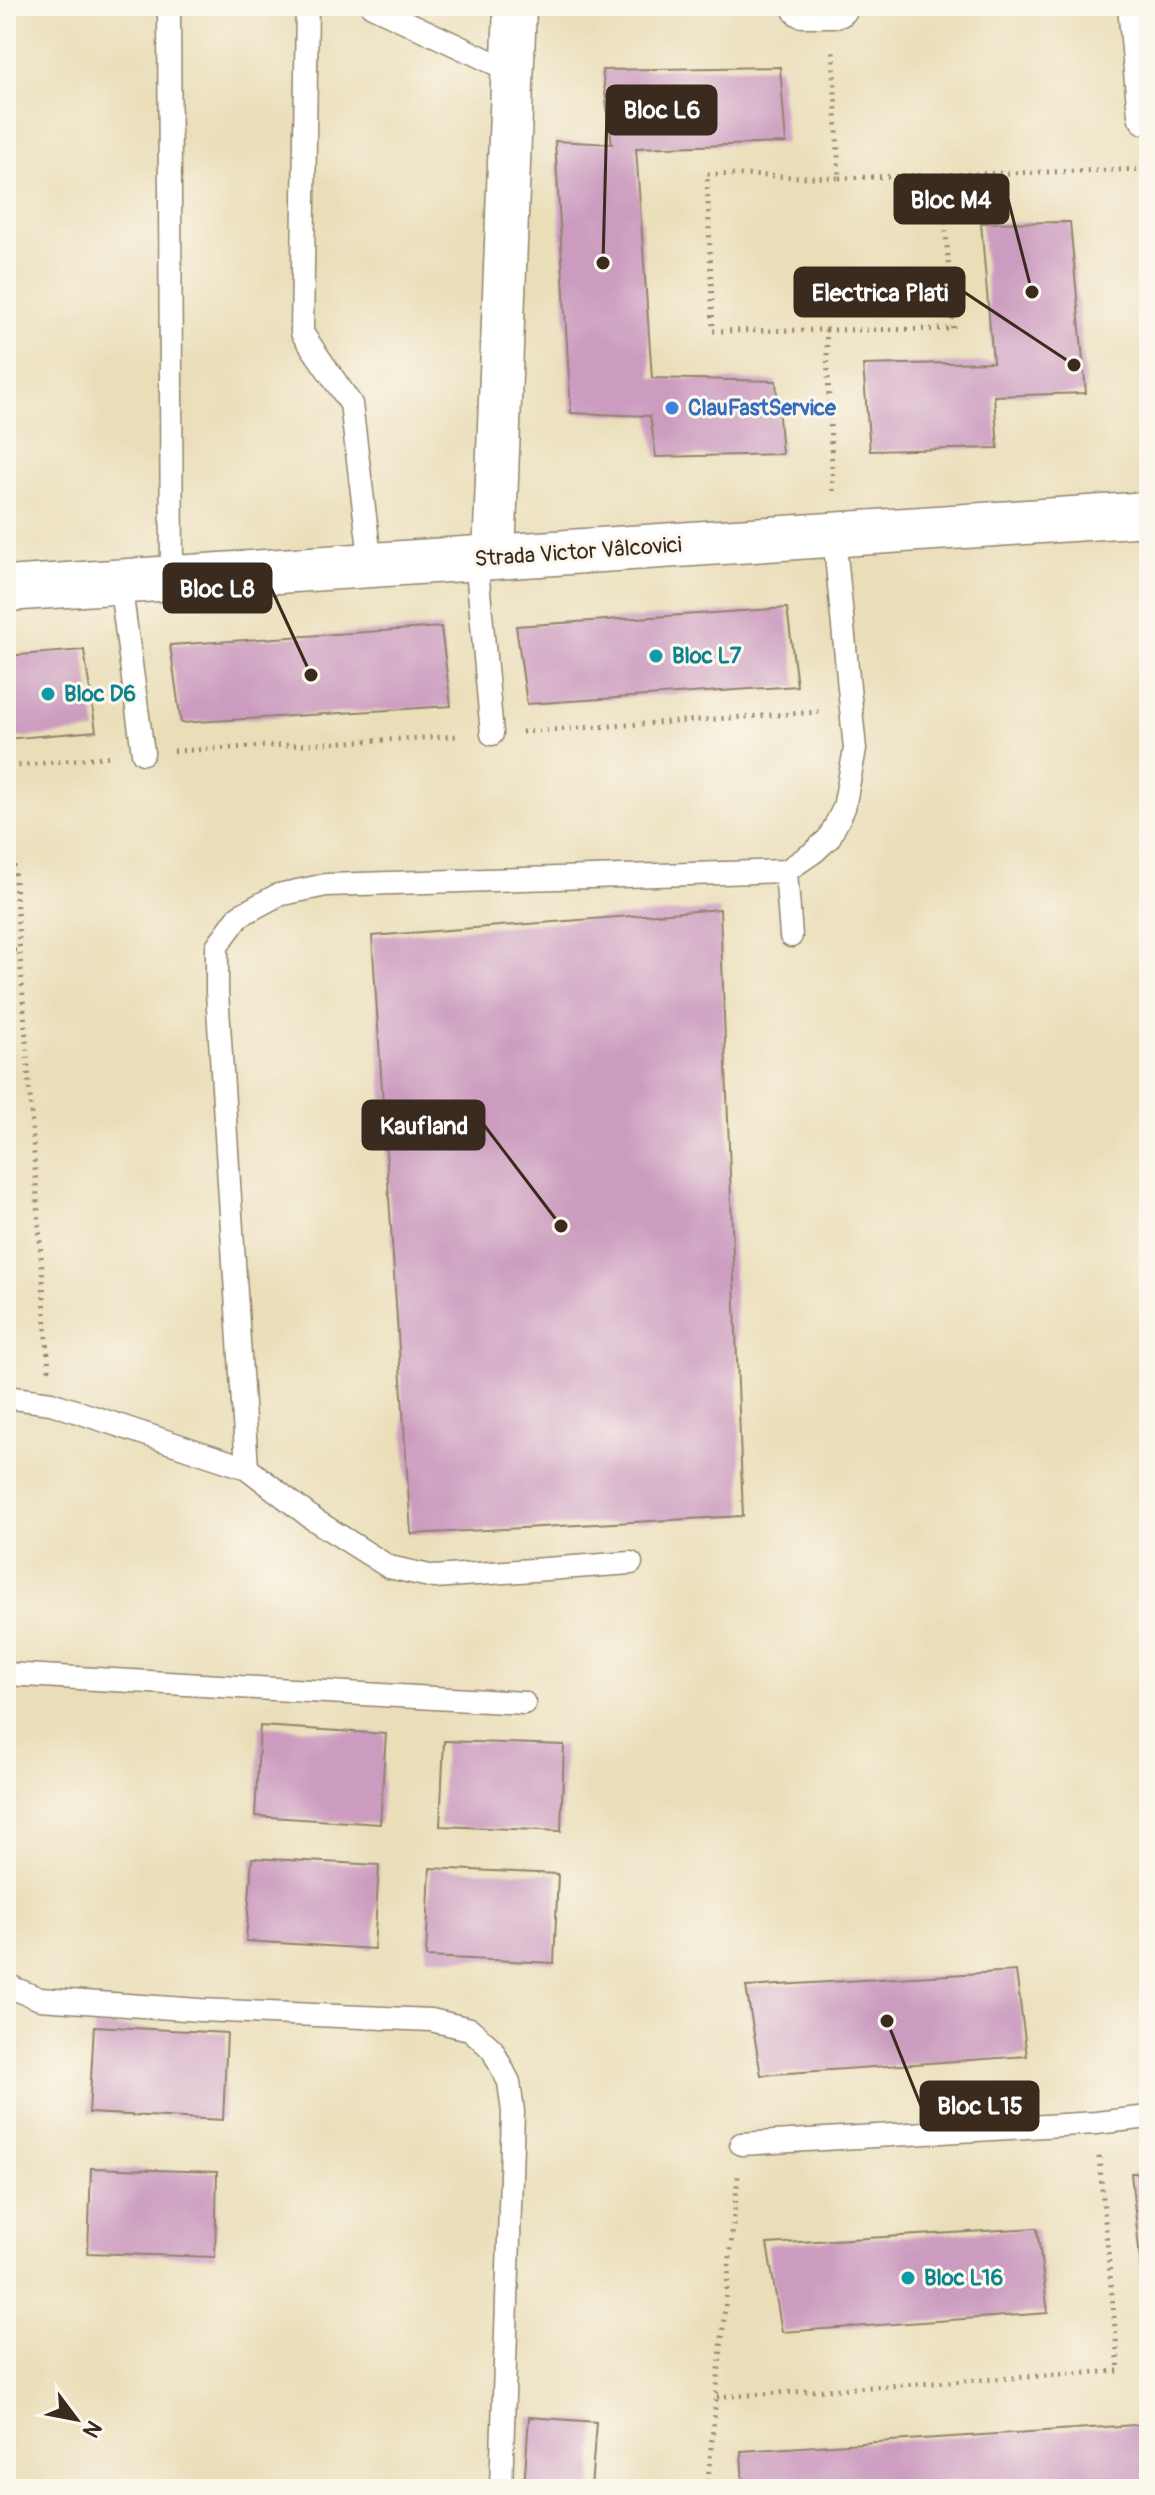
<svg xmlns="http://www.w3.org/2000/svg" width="1155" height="2495" font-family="Pangolin,sans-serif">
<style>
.building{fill:#cc9cc0}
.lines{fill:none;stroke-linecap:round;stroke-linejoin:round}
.lane-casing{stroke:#92846c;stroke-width:25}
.street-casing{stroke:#92846c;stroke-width:45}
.secondary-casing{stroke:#92846c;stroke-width:47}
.path{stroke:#92846c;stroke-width:5;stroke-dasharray:2 6;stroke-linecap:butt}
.lane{stroke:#fff;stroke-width:22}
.street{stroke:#fff;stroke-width:42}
.secondary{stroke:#fff;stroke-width:44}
.shop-dot{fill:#3f7fe0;stroke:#fbf7ec;stroke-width:3}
.culture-dot{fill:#0f9aa8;stroke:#fbf7ec;stroke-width:3}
.labels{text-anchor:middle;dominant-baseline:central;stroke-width:6;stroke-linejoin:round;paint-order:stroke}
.shop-label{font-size:22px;font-weight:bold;fill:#366cbe;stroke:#fbf7ec;text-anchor:start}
.street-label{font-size:22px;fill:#3b2a1e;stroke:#fbf7ec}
.culture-label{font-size:22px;font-weight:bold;fill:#0d838f;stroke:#fbf7ec;text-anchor:start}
.leader{fill:none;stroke:#3b2a1e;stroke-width:3}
.callout-dot{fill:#3b2a1e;stroke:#fbf7ec;stroke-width:3}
.callout{fill:#3b2a1e;stroke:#3b2a1e;stroke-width:3}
.callout-label{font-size:24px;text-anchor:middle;font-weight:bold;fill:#fff}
</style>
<rect width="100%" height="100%" fill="#fbf7ec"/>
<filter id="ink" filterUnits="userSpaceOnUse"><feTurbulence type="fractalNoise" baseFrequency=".0125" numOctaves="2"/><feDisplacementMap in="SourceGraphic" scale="16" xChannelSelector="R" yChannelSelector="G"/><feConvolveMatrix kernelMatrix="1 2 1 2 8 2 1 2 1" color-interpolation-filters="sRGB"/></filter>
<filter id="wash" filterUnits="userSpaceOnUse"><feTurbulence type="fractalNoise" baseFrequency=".006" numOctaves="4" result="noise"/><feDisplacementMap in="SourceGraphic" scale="32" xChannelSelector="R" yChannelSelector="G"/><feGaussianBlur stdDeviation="1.8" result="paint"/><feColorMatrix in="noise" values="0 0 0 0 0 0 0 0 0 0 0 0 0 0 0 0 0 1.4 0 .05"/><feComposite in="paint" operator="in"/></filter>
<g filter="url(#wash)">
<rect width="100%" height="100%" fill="#eadeb9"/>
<g id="blocks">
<path class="building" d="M780,67L786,143L636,148L652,378L776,381L782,454L656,457L650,416L571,413L555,141L612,144L602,70Z
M1070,222L1086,393L994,396L998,448L870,451L863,365L993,362L981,223Z
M787,608L797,686L527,704L516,626Z
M441,627L451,706L181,723L170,645Z
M84,650L96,731L6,739V656Z
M720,909L743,1516L411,1534L372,936Z
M260,1726L386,1734L380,1824L255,1816Z
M444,1741L564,1745L561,1831L440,1826Z
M252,1858L379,1865L374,1949L246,1941Z
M430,1868L558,1874L554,1963L426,1957Z
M1016,1971L1027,2056L761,2075L746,1987Z
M94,2026L227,2033L223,2120L89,2113Z
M91,2168L217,2172L215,2257L88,2253Z
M1131,2173H1149V2326H1147Z
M1037,2228L1048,2313L782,2332L767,2244Z
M529,2417L596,2422L591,2489H524Z
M1149,2424V2489H743L741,2451Z"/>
</g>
</g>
<g filter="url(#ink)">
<use href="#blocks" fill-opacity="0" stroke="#92846c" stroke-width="2"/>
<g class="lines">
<g class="lane-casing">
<path id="lane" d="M169,6L172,578
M307,6L302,333L351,404L371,565
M372,6L513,72
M476,558L492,734
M120,582L143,753
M786,871L791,936
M6,1397L51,1403L247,1468
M631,1563L434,1577L389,1567L313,1519L247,1468L217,992V946L239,916L278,895L326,885L786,871L814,852L829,838L844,808L855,749L834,535
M6,1674L524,1703
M6,1982L13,1988L40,1999L200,2010L431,2020L470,2029L492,2049L509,2082L513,2112L501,2489
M741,2144L1096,2123L1149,2117"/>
</g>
<g class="street-casing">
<path id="street" d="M803,6H837
M1139,6L1149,114
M494,557L515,6"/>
</g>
<g class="secondary-casing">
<path id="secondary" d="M6,589L1149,514"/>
</g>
<path class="path" d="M839,178L1149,169
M826,330L953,329L942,175
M833,491L826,330L713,331L707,174L839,178L833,47
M6,529L7,544
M522,732L819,712
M174,751L460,736
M6,951H19
M49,1370L7,767L112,756
M717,2397L1119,2371L1099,2156
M707,2489L738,2176"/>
<use href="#lane" class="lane"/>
<use href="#street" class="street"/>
<use href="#secondary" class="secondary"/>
</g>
</g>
<circle class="shop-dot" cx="672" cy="408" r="8"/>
<g class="culture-dot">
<circle cx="656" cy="656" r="8"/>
<circle cx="48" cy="694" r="8"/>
<circle cx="908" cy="2278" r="8"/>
</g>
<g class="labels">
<g class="shop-label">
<text x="688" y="408">ClauFastService</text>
</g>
<g class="street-label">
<text transform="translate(578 552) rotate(-4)">Strada Victor Vâlcovici</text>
</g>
<g class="culture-label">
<text x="672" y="656">Bloc L7</text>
<text x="64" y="694">Bloc D6</text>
<text x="924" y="2278">Bloc L16</text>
</g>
</g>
<path class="leader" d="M603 263L607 110M1032 292L1008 199M1074 365L964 292M311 675L271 588M561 1226L484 1125M887 2021L921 2106"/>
<g class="callout-dot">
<circle cx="603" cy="263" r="8"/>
<circle cx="1032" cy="292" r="8"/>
<circle cx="1074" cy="365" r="8"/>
<circle cx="311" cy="675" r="8"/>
<circle cx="561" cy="1226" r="8"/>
<circle cx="887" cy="2021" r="8"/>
</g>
<g class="callout">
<rect x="607" y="86" width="109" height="48" rx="8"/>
<rect x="895" y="175" width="113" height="48" rx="8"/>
<rect x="795" y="268" width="169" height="48" rx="8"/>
<rect x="164" y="564" width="107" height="48" rx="8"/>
<rect x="363" y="1101" width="121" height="48" rx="8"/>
<rect x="921" y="2082" width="117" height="48" rx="8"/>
</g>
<g class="callout-label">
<text x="662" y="118">Bloc L6</text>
<text x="951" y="208">Bloc M4</text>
<text x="880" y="301">Electrica Plati</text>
<text x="217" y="597">Bloc L8</text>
<text x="424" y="1134">Kaufland</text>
<text x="980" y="2114">Bloc L15</text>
</g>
<rect width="1155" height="2495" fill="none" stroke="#fbf7ec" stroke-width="32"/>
<g transform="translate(76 2419) rotate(122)" stroke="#fbf7ec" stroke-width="6" paint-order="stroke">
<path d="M0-6L14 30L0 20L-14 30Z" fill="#3b2a1e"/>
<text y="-12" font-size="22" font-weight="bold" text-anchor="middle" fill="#3b2a1e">N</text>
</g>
</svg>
